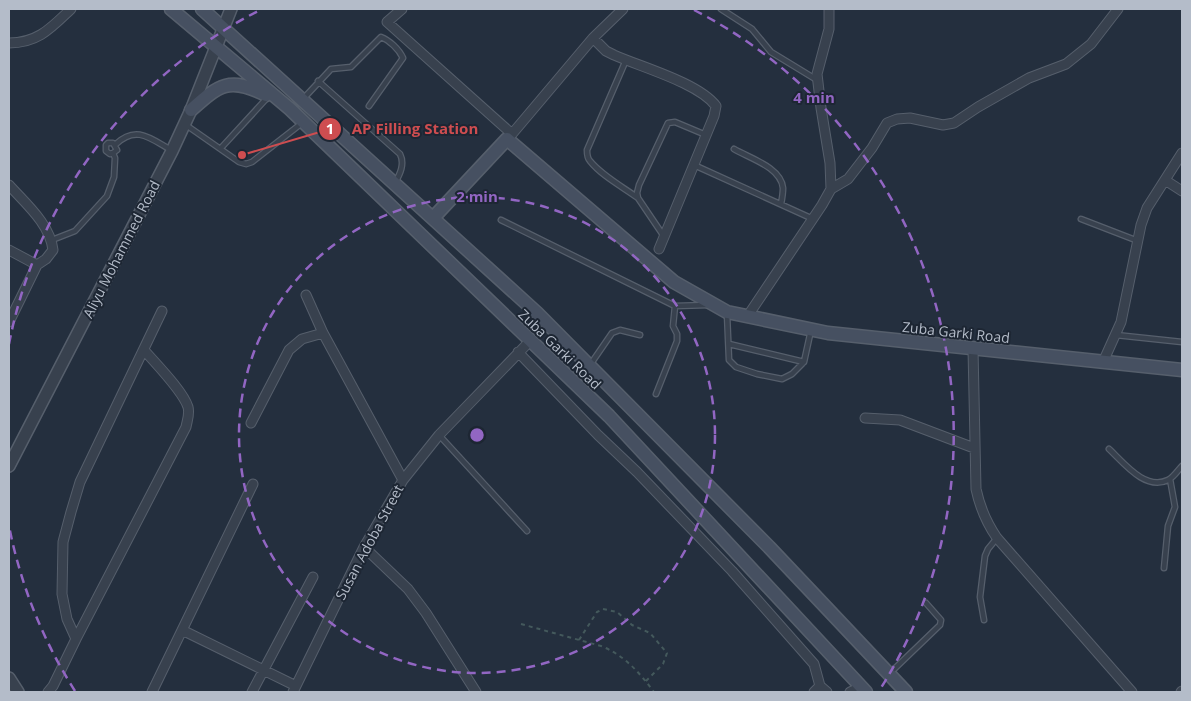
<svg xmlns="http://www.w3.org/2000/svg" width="1191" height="701" font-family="'Open Sans',sans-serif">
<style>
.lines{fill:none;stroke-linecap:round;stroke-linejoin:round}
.service-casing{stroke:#565f6c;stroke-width:7}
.minor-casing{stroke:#565f6c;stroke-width:11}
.tertiary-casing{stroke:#565f6c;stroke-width:14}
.secondary-casing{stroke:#565f6c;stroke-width:15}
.path{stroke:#44595c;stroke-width:2;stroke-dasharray:4 4;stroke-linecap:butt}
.service{stroke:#38414e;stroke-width:4.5}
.minor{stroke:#38414e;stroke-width:9}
.tertiary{stroke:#38414e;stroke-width:11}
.secondary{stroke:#465061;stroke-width:12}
.ring{fill:none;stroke:#9266c3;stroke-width:2.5;stroke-dasharray:9 6}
.labels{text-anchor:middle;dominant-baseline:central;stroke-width:4;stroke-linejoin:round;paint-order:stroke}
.street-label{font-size:14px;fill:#b4bcc9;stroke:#1d2633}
.centre{fill:#9266c3;stroke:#1d2633;stroke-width:2.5}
.ring-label{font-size:15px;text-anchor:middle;font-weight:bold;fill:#9266c3;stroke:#1d2633;stroke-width:4;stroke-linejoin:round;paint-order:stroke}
.leader{fill:none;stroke:#ce4d50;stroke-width:2}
.callout-dot{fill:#ce4d50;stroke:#1d2633;stroke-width:2}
.mark-label{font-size:15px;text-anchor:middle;font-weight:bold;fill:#fff}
.callout-label{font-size:15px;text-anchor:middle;font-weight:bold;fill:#ce4d50;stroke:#1d2633;stroke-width:4;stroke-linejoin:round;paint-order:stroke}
</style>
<rect width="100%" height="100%" fill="#242f3e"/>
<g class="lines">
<g class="service-casing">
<path id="service" d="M721,9L752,29L771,52L817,80
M626,60L587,150C587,154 587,158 590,161C602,176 623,187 638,198
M318,81L400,154C405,164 400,174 395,183
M303,99L331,69L351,67L381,37C389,40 399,49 403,58L369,106
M186,125L239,162L246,164L252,162L302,123
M116,144C136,125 150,138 171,150
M221,148L267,98
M734,149C749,158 781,167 783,188C783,193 782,199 781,204
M694,165L813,219
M1081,219L1138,241
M501,220L675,306L708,305
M663,235L638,198L637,193L639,185L668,123L675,122L706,135
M52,240L75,231L107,196L114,177L115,158L113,153L117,150L113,143H108L106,145V151L110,154L113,153
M727,314L729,360L736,367L757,374L782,379L792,374L804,362L811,330
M1116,335L1182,342
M729,344L804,362
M590,365L612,333L620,330L640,335
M656,394L677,341V334L673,326L675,306
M439,435L527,531
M1109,449C1124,463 1145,491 1168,480C1174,477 1178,470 1182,466
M1164,568L1168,526L1175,507L1170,479
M984,620L980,597L985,556L988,549L997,538
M890,673L940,625L941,620L926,603"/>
</g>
<g class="minor-casing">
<path id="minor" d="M402,9L387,22L512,134L507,139
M593,38L606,51L614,55C641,67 699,83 716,106L714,116L659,249
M9,43C38,43 51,28 71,9
M512,134L593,38L623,9
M1165,180L1182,191
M9,185C26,204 50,224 53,250L46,259L37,265L9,322
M831,189L848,179L872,148L887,123L897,119L910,118L943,125L954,123L978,107L1029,78L1066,64L1091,44L1118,9
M9,250L37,265
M306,295L323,333L403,480
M747,317L822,205L831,189L830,163L821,108L817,74L829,29V9
M973,349L976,489C980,508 986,522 997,538L1132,692
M518,352L598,435L637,472L732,571L814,664L820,686
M1103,362L1121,322L1141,225L1147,208L1182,153
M865,418L900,420L974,448
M251,423L289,350L302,339L323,333
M364,547L408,589L426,613L476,692
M182,630L296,686
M76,639L67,619L62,594L63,542L71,512L80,482L162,311
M48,692L53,686L76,639L186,427C187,421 190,414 188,407C183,391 156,364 144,350
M152,692L253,484
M252,692L313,577
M293,692L364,547L403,480L439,435L530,341
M814,692L820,686L827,692
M850,692L861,687
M1181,692L1182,691"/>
</g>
<g class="tertiary-casing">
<path id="tertiary" d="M9,466L172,151L191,110L231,9
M9,678L18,692"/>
</g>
<g class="secondary-casing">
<path id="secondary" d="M171,9L290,109L609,416L866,692
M202,9L537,313L769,547L906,692
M191,110C219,85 229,76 266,95
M433,218L507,139L674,282L727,312L828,333L1182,370"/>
</g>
<path class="path" d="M521,624L601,646C624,655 639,672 654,692
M579,640L597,612L603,609L617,612L632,625L650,633L667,653L663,664L646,681"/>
<use href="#service" class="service"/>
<use href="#minor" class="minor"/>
<use href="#tertiary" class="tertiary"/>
<use href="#secondary" class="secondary"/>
</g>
<g class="ring">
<circle cx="477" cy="435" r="238"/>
<path d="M75 691A477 477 0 0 1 9 526M9 344A477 477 0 0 1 260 10M694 10A477 477 0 0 1 879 691"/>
</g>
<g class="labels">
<g class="street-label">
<text transform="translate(121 249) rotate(-63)">Aliyu Mohammed Road</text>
<text transform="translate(956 332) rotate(6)">Zuba Garki Road</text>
<text transform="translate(560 349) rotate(44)">Zuba Garki Road</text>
<text transform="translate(369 542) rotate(-62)">Susan Adoba Street</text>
</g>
</g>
<circle cx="477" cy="435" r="8" class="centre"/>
<g class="ring-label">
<text x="814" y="103">4 min</text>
<text x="477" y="202">2 min</text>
</g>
<path class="leader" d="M242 155L330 129"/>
<g class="callout-dot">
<circle cx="242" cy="155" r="5"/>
<circle cx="330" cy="129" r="12"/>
</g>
<g class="mark-label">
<text x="330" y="134">1</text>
</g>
<g class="callout-label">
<text x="415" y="134">AP Filling Station</text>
</g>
<rect width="1191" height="701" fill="none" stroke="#b4bcc9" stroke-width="20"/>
</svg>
